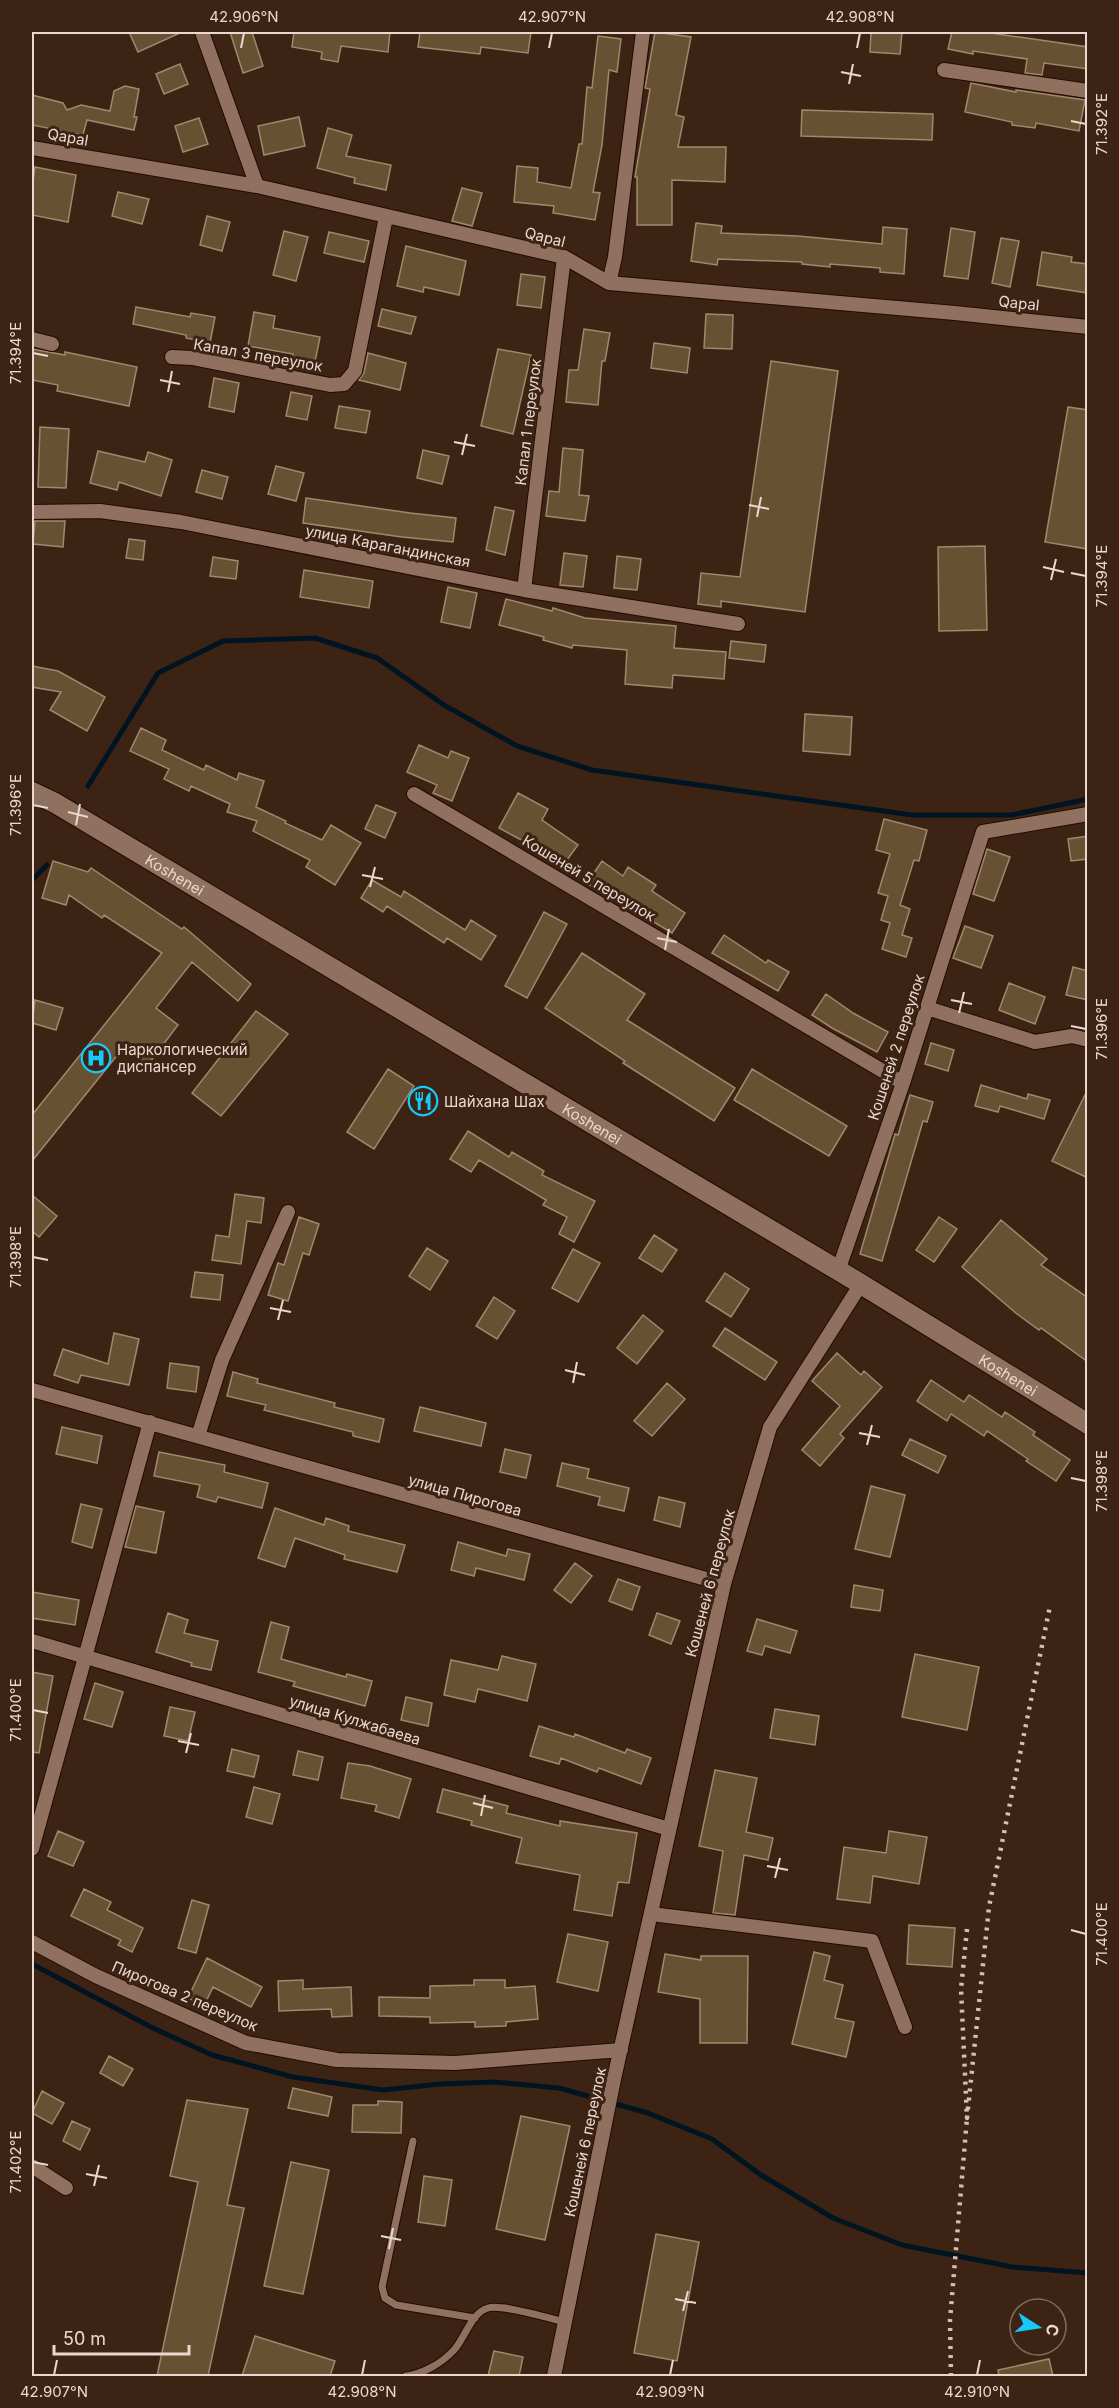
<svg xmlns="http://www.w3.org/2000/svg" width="1119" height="2408" font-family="Inter,sans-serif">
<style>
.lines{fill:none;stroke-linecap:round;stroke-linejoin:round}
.stream{stroke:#001421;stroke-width:5}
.building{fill:#685133;stroke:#9f886d;stroke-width:1.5}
.service-casing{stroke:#230b01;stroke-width:9}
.minor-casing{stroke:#230b01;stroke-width:16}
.secondary-casing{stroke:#230b01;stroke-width:22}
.service{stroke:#90705f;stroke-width:7}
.minor{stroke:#90705f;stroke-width:14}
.secondary{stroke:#90705f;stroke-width:20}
.rail{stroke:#d3bfb5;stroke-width:4.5;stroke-dasharray:3 6;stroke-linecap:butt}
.ticks{fill:none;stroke:#ead8ce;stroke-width:2}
.labels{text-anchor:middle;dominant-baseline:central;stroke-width:6;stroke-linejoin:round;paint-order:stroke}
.street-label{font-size:15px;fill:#ead8ce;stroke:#3d2314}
.poi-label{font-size:15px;fill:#ead8ce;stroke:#3d2314;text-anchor:start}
.neatline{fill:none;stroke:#ead8ce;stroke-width:2}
.ticks-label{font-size:15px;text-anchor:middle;fill:#ead8ce}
</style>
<rect width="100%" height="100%" fill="#3d2314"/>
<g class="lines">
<path class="stream" d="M88,786L158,673L223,641L315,638L377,658L444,705L517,746L592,770L912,815H1012L1088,799
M32,880L47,865
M32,1964L153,2028L212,2055L293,2077L383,2090L440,2084L495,2082L559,2088L648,2113L712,2139L761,2175L833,2218L902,2245L1013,2267L1088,2273"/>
</g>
<path class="building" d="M129,32H182L138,52Z
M230,32H252L263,66L243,73Z
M294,32H390L388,52L341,46L338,62L321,59L322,52L292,47Z
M420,32H531L528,53L481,47L480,54L418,47Z
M655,32L691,37L676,115L684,117L678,147H726L725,182L672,180V225H637V177H635L650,89L645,88Z
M871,32H902L900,54L870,52Z
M952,32H984L1088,47V69L1044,63L1042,75L1025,73L1027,59L973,51V54L948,49Z
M598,36L621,39L617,72L609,70L602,145L593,192L600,193L595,220L553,213L554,206L514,202L517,166L538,168L537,182L571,188L579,144H582L587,87L592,88Z
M180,64L188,84L164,94L156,74Z
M971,83L1016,92V90L1085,100L1079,131L1036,123L1035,128L1012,125V122L965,112Z
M125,86L139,89L134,117H137L134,130L87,120L83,135L32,125V95L63,103L67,110L81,105L110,111L114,91Z
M802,110L933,114L932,140L801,136Z
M299,117L305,146L264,155L258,126Z
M199,118L208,144L183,152L175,126Z
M328,128L352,135L346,156L391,165L386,190L354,183L355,178L317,168Z
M35,167L76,175L68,222L32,215V188Z
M462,188L482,193L472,226L452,221Z
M118,192L149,199L142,224L112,216Z
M207,216L230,222L222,251L200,245Z
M696,223L722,226L721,233L798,236L882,244L883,227L907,229L904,274L880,272V268L830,264V267L802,264V262L718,259L717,265L691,261Z
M951,228L975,232L968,279L944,276Z
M284,231L308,237L296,281L273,275Z
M329,232L369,241L364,262L324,253Z
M1001,238L1019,241L1010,287L992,283Z
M406,246L466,261L459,295L424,287L423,292L397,286Z
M1042,252L1072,257L1071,262L1088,264V293L1037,285Z
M521,274L545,277L541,308L517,305Z
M136,307L190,317L191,313L215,317L210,343L186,338V335L133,324Z
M382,309L416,317L411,334L378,326Z
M254,312L275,316L273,328L320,337L315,362L292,358L293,354L248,346Z
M706,314L733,315L732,349L704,348Z
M584,329L610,333L605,361H602L598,405L566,402L569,370H578Z
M654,343L690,348L687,373L651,368Z
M32,349L65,355V352L137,367L129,406L57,391L58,385L32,380Z
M498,349L531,355L513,434L481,426Z
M368,353L406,363L400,390L359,380L364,373Z
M771,361L838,371L805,612L721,601V607L698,604L701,573L740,577Z
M214,378L239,383L234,412L209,407Z
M291,392L312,396L307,420L286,416Z
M339,406L370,411L366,433L335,428Z
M1068,407L1088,410V549L1045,542Z
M40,427L69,429L66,488L38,487Z
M563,448L583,450L579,495L589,496L585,521L546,516L549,491L559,492Z
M423,450L449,456L442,484L417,478Z
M98,451L145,462L148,452L172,460L161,496L119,482L117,490L90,483Z
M276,466L304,473L296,501L268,494Z
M202,470L228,477L222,499L196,492Z
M306,498L410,513L456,518L453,542L402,537L303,523Z
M495,507L514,511L505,555L486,550Z
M35,521H65L63,547L33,544Z
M129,539L145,541L143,560L126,558Z
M985,546L987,630L939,631L938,547Z
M564,553L587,556L583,587L560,585Z
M617,556L641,559L637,590L614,588Z
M213,557L238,561L236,579L210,576Z
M304,570L373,581L369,608L300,597Z
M448,587L477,593L470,628L441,622Z
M506,599L552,611L553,608L585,618L676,626L674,648L726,652L724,679L673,675L672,688L625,684L627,650L573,645L572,648L543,640L544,637L499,625Z
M731,641L766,645L764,662L729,658Z
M32,666L58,671L105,697L87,731L50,710L61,692L32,687Z
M805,714L852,717L850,755L803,751Z
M141,728L166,740L162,750L204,770L206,765L237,780L239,773L264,781L256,807L286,821L285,823L322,840L331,825L361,843L335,885L306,867L310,860L253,831L257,821L227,812L230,804L191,786L189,791L164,779L169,769L130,751Z
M419,745L448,758L451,751L469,758L452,801L433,793L437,785L407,772Z
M518,793L548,809L542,820L578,845L564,864L531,841L529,844L499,828Z
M376,805L396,813L385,838L365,829Z
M884,819L927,830L919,861L914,860L900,905L910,909L902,935L912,938L906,957L882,949L890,923L881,920L888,896L878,893L890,854L876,850Z
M1088,836V859L1071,861L1068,839Z
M987,849L1010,857L994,901L973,894Z
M53,861L88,872L91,868L182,929L184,927L251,984L238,1001L192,962L156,1008L178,1025L147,1066L123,1048L32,1161V1115L162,953L104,915L102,918L69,895L66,905L42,898Z
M602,861L623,876L628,867L656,885L652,891L685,913L672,933L606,893L604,895L587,883Z
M372,880L401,897L404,891L465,930L471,920L496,936L481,960L447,938L444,943L387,906L383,912L361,898Z
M544,912L567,924L527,998L505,986Z
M965,926L993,936L981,968L953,958Z
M724,935L766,963L768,960L789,972L778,991L712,953Z
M582,953L645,994L627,1020L735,1088L714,1121L623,1063L625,1061L545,1008Z
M1073,967L1088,971V1000L1066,995Z
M1009,983L1045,997L1035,1024L999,1010Z
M826,994L853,1013L888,1032L877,1052L832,1028L812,1015Z
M35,1000L63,1008L56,1030L32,1023Z
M256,1011L288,1034L221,1116L192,1093Z
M931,1043L954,1050L948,1071L925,1064Z
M388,1069L414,1086L374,1149L347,1132Z
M752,1069L847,1126L829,1156L734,1100Z
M981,1085L1027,1099L1028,1094L1050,1100L1044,1119L1000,1106L998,1112L975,1106Z
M1088,1089V1178L1052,1161Z
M910,1095L933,1102L927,1122L923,1121L882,1261L860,1254L895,1134L898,1135Z
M468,1131L509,1157L512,1152L544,1171L542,1175L595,1201L574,1242L559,1234L567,1217L543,1205L546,1200L479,1160L471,1172L450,1159Z
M235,1194L264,1198L261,1223L247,1221L241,1264L212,1260L216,1235L229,1237Z
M32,1195L57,1216L39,1237L32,1231Z
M299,1217L319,1224L309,1255L303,1253L288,1301L268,1295L278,1263L284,1265Z
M939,1217L957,1229L934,1262L916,1250Z
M1001,1220L1047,1259L1041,1265L1088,1298V1362L1041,1328L1039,1330L1017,1314L962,1267Z
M654,1235L677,1250L662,1272L639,1258Z
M427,1248L448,1261L430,1290L409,1276Z
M573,1249L600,1263L578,1302L552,1288Z
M195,1272L223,1275L220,1300L191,1297Z
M725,1273L749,1289L731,1317L706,1301Z
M494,1297L515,1311L497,1339L476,1326Z
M643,1315L663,1331L637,1364L617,1348Z
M725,1328L777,1362L765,1380L713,1346Z
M114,1333L139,1339L129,1385L81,1375L78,1383L54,1375L63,1349L108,1364Z
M837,1353L861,1375L864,1371L882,1387L840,1434L844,1438L820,1466L802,1450L840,1406L812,1381Z
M170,1363L199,1367L196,1392L167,1388Z
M233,1372L258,1379L257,1383L335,1403L334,1407L384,1419L379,1442L353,1436V1432L264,1410L266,1405L227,1396Z
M931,1380L964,1402L969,1395L1002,1417L1005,1412L1035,1432L1033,1435L1070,1460L1056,1481L1026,1461L1028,1459L987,1431L984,1436L951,1414L947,1421L917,1401Z
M667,1383L685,1399L652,1436L634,1421Z
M420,1407L486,1423L481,1446L414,1431Z
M62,1427L102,1436L97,1463L56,1454Z
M910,1439L946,1456L938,1473L902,1455Z
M505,1449L531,1455L526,1478L500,1472Z
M159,1452L225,1465L224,1472L268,1483L262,1508L218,1497L216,1502L197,1497L200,1485L154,1476Z
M562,1463L589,1469L587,1478L629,1488L624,1511L598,1505L600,1497L557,1486Z
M871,1486L905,1495L890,1557L855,1549Z
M659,1497L685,1503L680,1527L654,1520Z
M81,1504L102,1509L92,1548L72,1542Z
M136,1506L164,1512L156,1553L125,1547Z
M275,1508L324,1525L326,1518L349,1526L348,1531L405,1545L397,1572L344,1559L345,1555L295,1538L285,1567L258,1558Z
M458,1542L506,1556L508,1549L530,1554L524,1580L476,1568L474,1576L451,1570Z
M575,1563L592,1576L571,1603L554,1590Z
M618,1579L640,1587L632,1610L609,1601Z
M854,1585L883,1590L880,1611L851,1607Z
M32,1592L79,1600L75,1625L32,1618Z
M168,1613L188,1620L184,1633L218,1641L211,1670L191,1666L192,1663L156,1652Z
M657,1613L680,1621L671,1644L649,1635Z
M757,1619L797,1631L790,1653L765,1646L762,1655L747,1651Z
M271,1622L289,1627L281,1659L346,1677L347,1674L372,1681L365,1706L293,1686L295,1682L258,1672Z
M915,1654L979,1667L967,1730L902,1717Z
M502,1656L536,1664L527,1701L478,1689L475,1702L444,1695L451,1660L498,1670Z
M32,1672L53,1676L39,1753L32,1752Z
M95,1683L123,1692L112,1727L84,1719Z
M406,1697L432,1703L428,1726L401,1720Z
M170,1707L195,1712L188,1741L164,1736Z
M775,1709L819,1716L815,1745L770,1738Z
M539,1726L574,1737L575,1734L625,1753L627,1749L651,1758L641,1784L599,1768L597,1772L561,1758L559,1764L530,1756Z
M232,1749L259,1756L254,1777L227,1771Z
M298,1751L323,1757L318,1780L293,1775Z
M348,1763L370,1766L411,1779L399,1818L375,1811L377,1805L341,1798Z
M715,1770L757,1778L746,1832L773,1838L768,1860L744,1855L735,1915L713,1913L723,1851L699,1846Z
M254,1787L280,1794L272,1824L246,1817Z
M443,1789L508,1806L506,1813L560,1826V1821L637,1833L629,1883L618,1882L612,1916L574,1910L580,1875L516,1863L522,1838L471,1825L472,1821L437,1812Z
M58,1831L84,1842L73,1866L48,1856Z
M889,1831L927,1837L919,1884L873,1876L870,1903L837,1899L844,1847L886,1853Z
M84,1889L111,1902L107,1910L143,1928L132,1952L118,1945L121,1940L71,1916Z
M192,1900L209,1905L196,1953L178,1948Z
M909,1925L955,1928L952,1967L907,1964Z
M568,1934L608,1942L598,1991L557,1982Z
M814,1952L830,1956L824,1980L843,1985L835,2018L854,2022L846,2057L792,2044Z
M665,1954L701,1960V1956H748L747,2043H700V1999L658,1992Z
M207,1958L262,1987L251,2007L213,1987L204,2006L188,1998Z
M303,1980V1989L351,1987L352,2016L332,2017L331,2009L279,2011L278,1981Z
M474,1980H505V1988L535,1986L538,2019L506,2022V2026L475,2027V2022L430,2023V2017L379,2016V1997L430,1998V1986L474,1985Z
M109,2056L133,2069L123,2086L100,2073Z
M293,2088L332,2097L328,2116L288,2108Z
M42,2091L64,2103L52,2124L32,2113Z
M187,2100L248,2109L227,2205L244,2208L208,2376H157L198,2182L170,2176Z
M378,2101L402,2102L401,2133L352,2132L353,2105H378Z
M521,2116L570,2126L545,2240L496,2229Z
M72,2121L90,2129L80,2150L63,2141Z
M291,2162L329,2170L303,2294L264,2286Z
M424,2176L452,2180L445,2226L418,2222Z
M656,2234L699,2242L677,2361L634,2353Z
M255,2336L335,2361L330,2376H242Z
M494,2351L523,2357L519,2376H488Z
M1049,2359L1053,2376H999L998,2370Z"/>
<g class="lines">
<g class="service-casing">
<path id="service" d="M413,2141L382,2287L385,2298L396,2305L475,2318
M406,2376C423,2374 442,2363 454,2350C465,2338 471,2313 488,2308C502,2304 548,2318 565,2322"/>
</g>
<g class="minor-casing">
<path id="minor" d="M202,32L257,186
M944,70L1088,91
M32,148L257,186L564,257L609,283L955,313L1088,327
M609,283L615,257L643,32
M32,339L52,344
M172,357L192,358L330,385L344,384L355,371L386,217
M32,512L100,511L181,522L524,590L738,624
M524,590L564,257
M414,794L903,1083
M927,1008L1035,1042L1072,1036L1088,1040
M838,1271L903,1083L983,832L1088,814
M32,1390L724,1584
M198,1436L222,1360L288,1212
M32,1641L669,1829
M32,1849L150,1422
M651,1914L872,1941L905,2027
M32,1942L96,1976L246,2043L337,2060L455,2063L621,2050
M32,2166L66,2188
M554,2376L614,2079L724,1584L770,1427L861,1284"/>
</g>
<g class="secondary-casing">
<g id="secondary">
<path id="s1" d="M32,792L55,803L861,1284L1088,1424"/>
</g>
</g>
<use href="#service" class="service"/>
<use href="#minor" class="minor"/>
<use href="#secondary" class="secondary"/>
<path class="rail" d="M967,1929L961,1989L967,2118L989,1907L1050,1606
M951,2376L950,2320L967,2118"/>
</g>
<path class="ticks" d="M241,48L244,33M549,48L552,33M857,48L860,33M841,72L861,76M849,84L853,64M1071,121L1086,124M33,353L48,356M160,380L180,384M168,392L172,371M454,442L475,446M462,455L467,434M749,505L769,509M757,517L761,497M1043,567L1064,572M1071,573L1086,576M1051,580L1056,559M33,805L48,808M68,812L88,817M76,825L80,804M362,875L383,879M370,887L375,867M657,938L677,942M665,950L669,929M951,1000L972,1004M959,1013L964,992M1071,1026L1086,1029M33,1257L48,1260M270,1308L291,1312M278,1320L283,1300M565,1370L585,1375M573,1383L577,1362M859,1433L880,1437M867,1445L872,1425M1071,1478L1086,1481M33,1710L48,1713M178,1741L199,1745M186,1753L191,1733M473,1803L493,1808M481,1816L485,1795M767,1866L788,1870M775,1878L780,1858M1071,1930L1086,1934M33,2162L48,2165M86,2174L107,2178M94,2186L99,2165M381,2236L401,2240M389,2249L393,2228M675,2299L696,2303M683,2311L688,2291M54,2375L57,2360M362,2375L365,2360M670,2375L673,2360M977,2375L980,2360"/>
<defs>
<g id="hospital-ring" transform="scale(1.5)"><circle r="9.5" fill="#3d2314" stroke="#15cafb" stroke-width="1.5"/><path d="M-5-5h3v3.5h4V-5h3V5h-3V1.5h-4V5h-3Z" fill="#15cafb"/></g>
<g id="restaurant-ring" transform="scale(1.5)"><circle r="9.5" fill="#3d2314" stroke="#15cafb" stroke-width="1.5"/><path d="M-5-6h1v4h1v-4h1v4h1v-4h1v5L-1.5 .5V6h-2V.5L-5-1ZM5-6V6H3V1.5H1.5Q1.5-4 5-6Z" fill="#15cafb"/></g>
</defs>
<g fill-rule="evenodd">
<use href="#hospital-ring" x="96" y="1058"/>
<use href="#restaurant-ring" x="423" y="1101"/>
</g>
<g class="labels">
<g class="street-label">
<text transform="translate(68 137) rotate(10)">Qapal</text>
<text transform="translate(545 237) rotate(14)">Qapal</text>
<text transform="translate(1019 303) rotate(6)">Qapal</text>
<text transform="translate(258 355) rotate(10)">Капал 3 переулок</text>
<text transform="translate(528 422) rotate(-83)">Капал 1 переулок</text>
<text transform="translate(388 546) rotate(11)">улица Карагандинская</text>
<text stroke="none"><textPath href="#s1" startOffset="165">Koshenei</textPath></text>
<text transform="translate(589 878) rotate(31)">Кошеней 5 переулок</text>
<text transform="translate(896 1047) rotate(-72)">Кошеней 2 переулок</text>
<text stroke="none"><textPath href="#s1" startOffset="651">Koshenei</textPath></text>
<text stroke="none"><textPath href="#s1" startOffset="1137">Koshenei</textPath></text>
<text transform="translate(465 1495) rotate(16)">улица Пирогова</text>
<text transform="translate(710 1583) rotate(-75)">Кошеней 6 переулок</text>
<text transform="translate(355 1720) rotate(17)">улица Кулжабаева</text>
<text transform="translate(185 1996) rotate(23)">Пирогова 2 переулок</text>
<text transform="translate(585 2142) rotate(-78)">Кошеней 6 переулок</text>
</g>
<g class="poi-label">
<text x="117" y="1049">Наркологический<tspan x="117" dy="17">диспансер</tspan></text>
<text x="444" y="1101">Шайхана Шах</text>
</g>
</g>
<rect width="1119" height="2408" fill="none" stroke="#3d2314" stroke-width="66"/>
<g transform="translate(1038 2327) rotate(102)"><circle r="28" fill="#3d2314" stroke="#826b5e" stroke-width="1.5"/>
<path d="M0-4.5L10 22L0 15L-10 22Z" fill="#15cafb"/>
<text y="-9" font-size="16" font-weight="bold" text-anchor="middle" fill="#ead8ce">С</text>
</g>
<path d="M54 2345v9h135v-9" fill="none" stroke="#ead8ce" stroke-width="3"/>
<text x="63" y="2345" font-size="18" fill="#ead8ce" stroke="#3d2314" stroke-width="4.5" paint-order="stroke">50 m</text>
<rect x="33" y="33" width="1053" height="2342" class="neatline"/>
<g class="ticks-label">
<text x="244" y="22">42.906°N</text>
<text x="552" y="22">42.907°N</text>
<text x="860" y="22">42.908°N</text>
<text transform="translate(1102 124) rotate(-90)" y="5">71.392°E</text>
<text transform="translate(16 353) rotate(-90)" y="5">71.394°E</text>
<text transform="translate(1102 576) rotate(-90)" y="5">71.394°E</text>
<text transform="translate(16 805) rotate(-90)" y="5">71.396°E</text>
<text transform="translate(1102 1029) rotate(-90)" y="5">71.396°E</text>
<text transform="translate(16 1257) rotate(-90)" y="5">71.398°E</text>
<text transform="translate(1102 1481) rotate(-90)" y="5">71.398°E</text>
<text transform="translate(16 1710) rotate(-90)" y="5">71.400°E</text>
<text transform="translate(1102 1934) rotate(-90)" y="5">71.400°E</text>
<text transform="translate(16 2162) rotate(-90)" y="5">71.402°E</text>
<text x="54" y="2397">42.907°N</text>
<text x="362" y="2397">42.908°N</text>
<text x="670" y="2397">42.909°N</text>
<text x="977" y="2397">42.910°N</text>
</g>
</svg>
